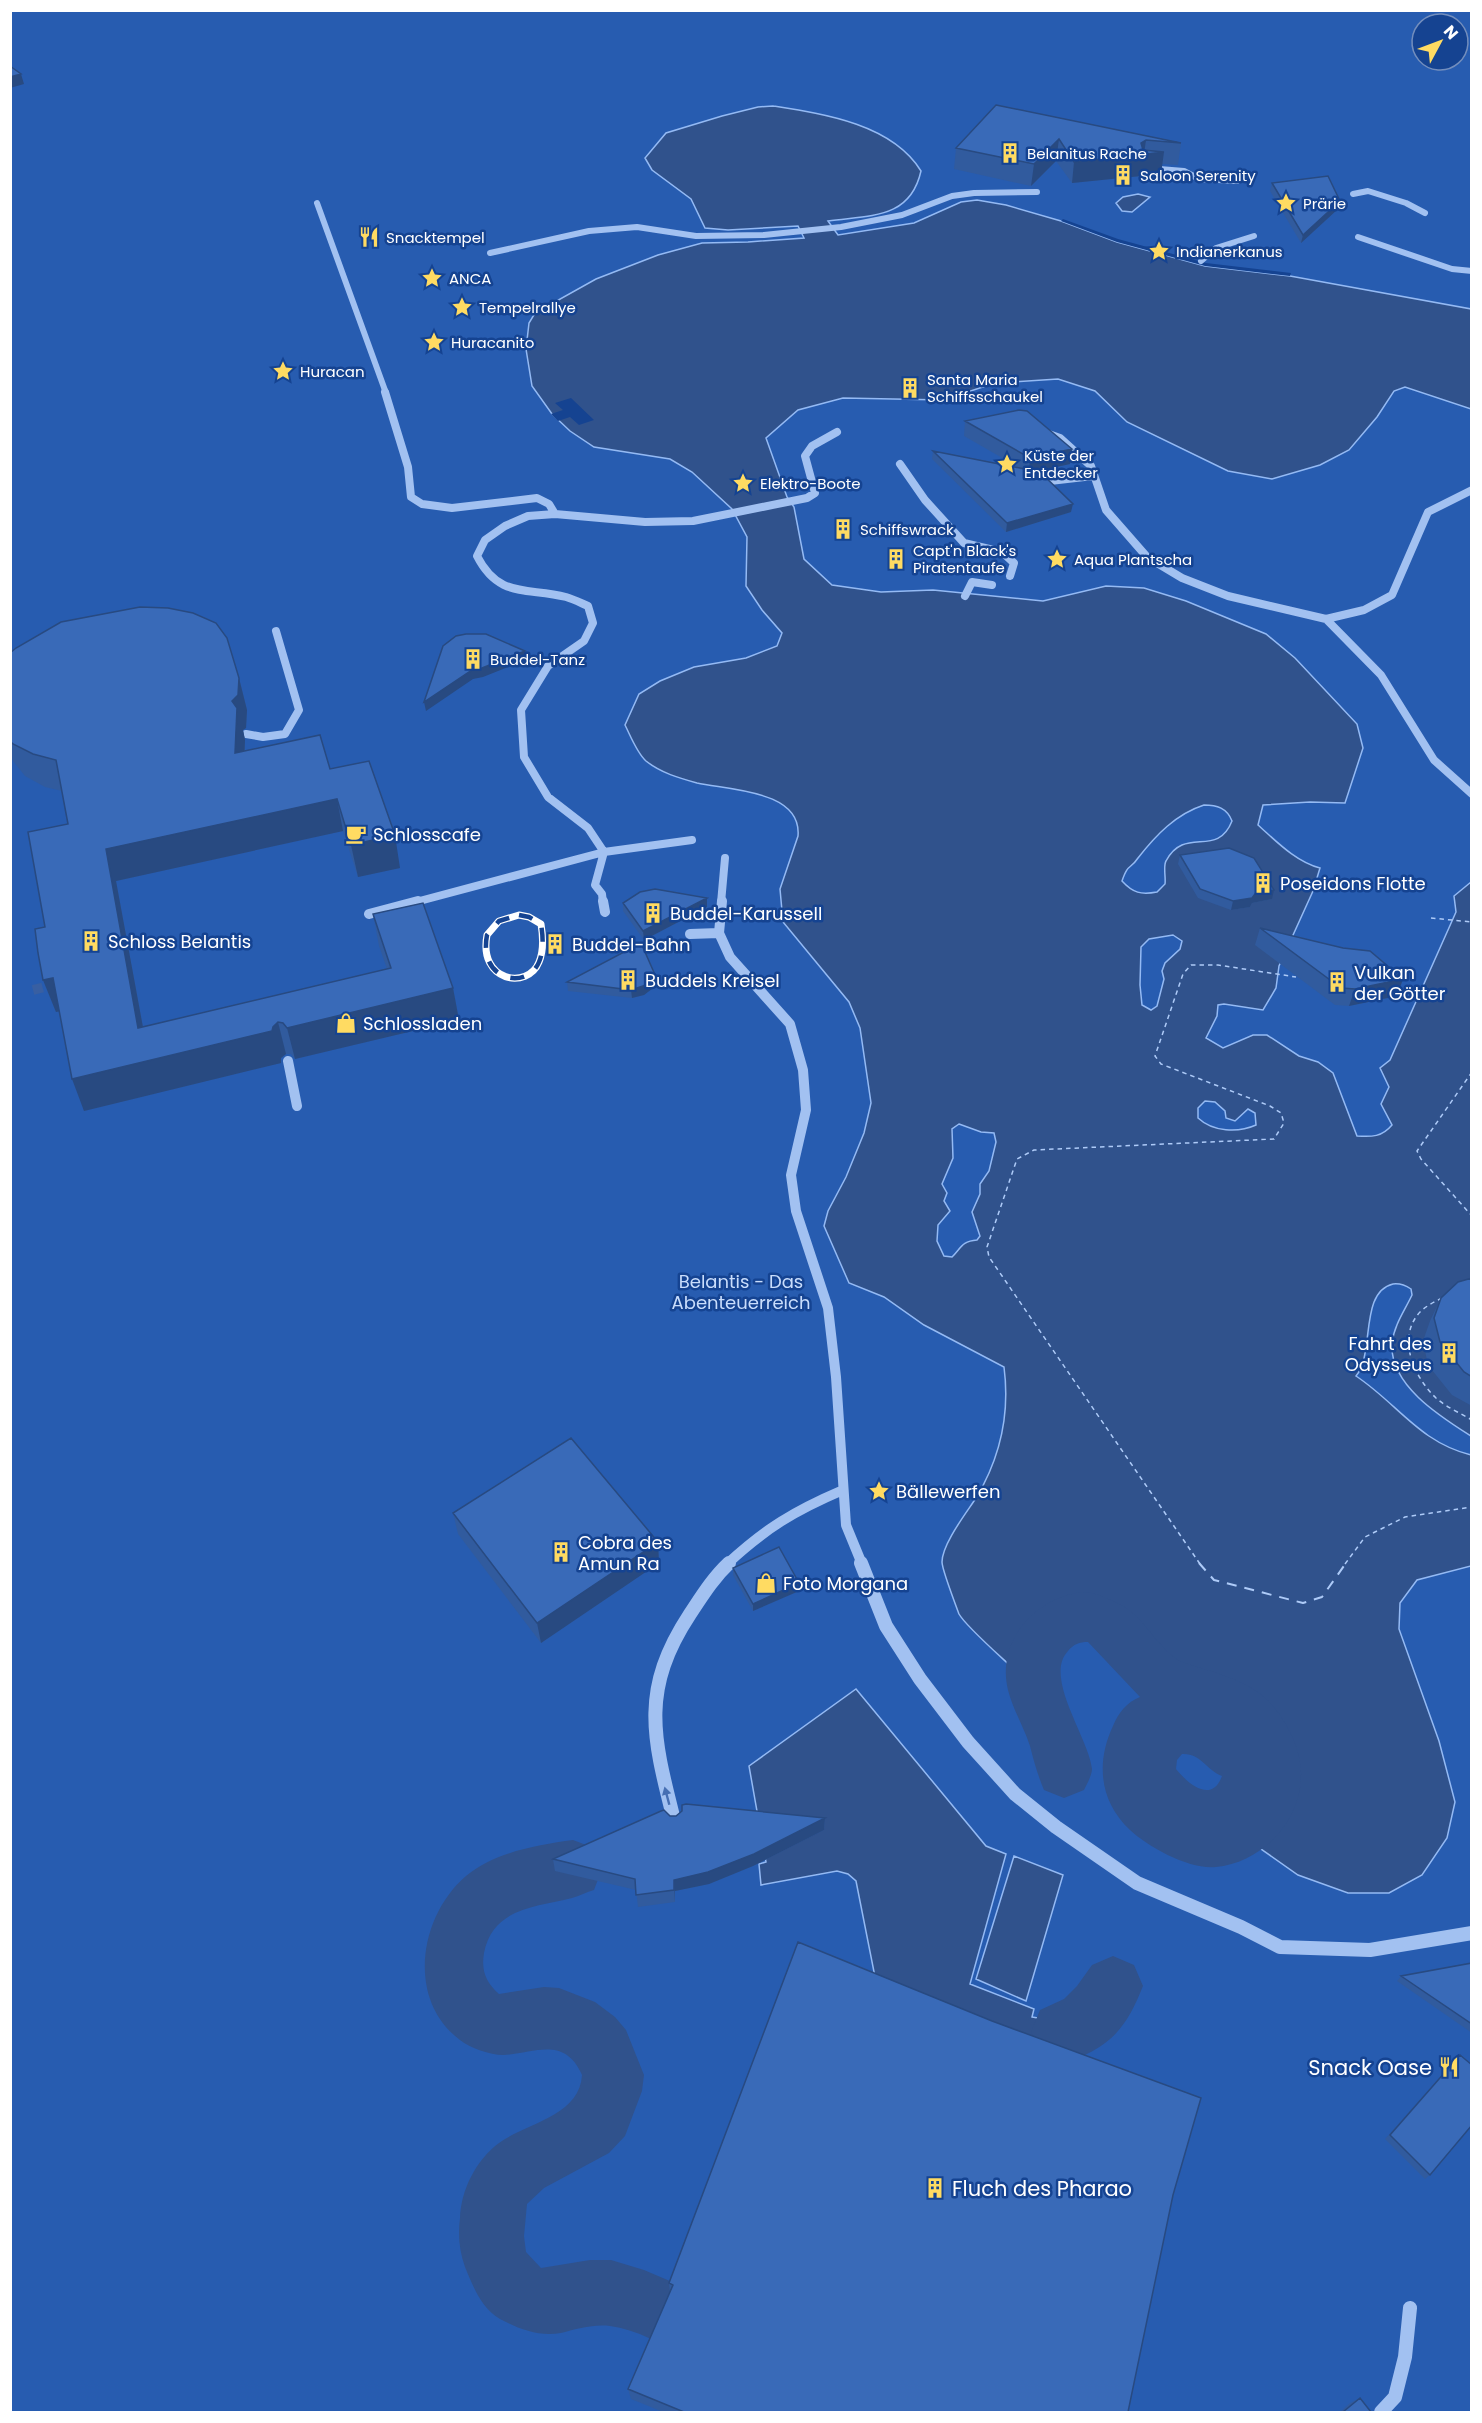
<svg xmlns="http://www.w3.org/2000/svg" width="1482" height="2423" font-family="Poppins,sans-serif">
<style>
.green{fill:#275cb0;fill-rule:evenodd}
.water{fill:#30528c;stroke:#94baf4;stroke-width:1.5;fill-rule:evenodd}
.pier{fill:#154391}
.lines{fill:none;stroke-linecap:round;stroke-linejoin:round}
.canal{fill:#30528c;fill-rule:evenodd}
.ferry-far1{stroke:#aecbf8;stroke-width:1.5;stroke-dasharray:4.5 4;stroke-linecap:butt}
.ferry{stroke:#aecbf8;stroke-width:2;stroke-dasharray:10 8;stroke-linecap:butt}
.minor-tunnel{stroke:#385fa2;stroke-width:10;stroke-dasharray:10 5;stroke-linecap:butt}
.minor-far3{stroke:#a2c1f1;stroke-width:6}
.minor-far2{stroke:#a2c1f1;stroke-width:8}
.minor-far1{stroke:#a2c1f1;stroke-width:10}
.minor{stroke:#a2c1f1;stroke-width:14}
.rail-casing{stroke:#fff;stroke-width:7}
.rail{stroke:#154391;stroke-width:4.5;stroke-dasharray:14;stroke-linecap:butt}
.wall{fill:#315b9e}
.shaded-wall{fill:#284a81}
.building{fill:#396ab8;stroke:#284a81;stroke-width:1.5}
.oneway{fill:#466fb3}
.labels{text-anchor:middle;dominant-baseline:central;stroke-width:5;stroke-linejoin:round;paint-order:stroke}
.far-poi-label{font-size:15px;fill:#fff;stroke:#154391;text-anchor:start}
.poi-label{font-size:18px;fill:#fff;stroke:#154391;text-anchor:start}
.park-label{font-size:18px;fill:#c9ddfc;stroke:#154391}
.near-poi-label{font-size:21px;fill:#fff;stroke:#154391;text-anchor:end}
</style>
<rect width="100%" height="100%" fill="#154391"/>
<path class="green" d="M11,11H1471V2412H11ZM1422,24H1458V60H1422Z"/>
<path class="water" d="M773,106C824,114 892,124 921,171C910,220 869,215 828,221L838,235L914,223L961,202L977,200L1006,205L1061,221L1117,242L1205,266L1290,276L1471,309V409L1405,387L1394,391L1377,417L1349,450L1320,465L1272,479L1228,471L1127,422L1095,391L1058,379L995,383L943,400L843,398L798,410L766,438L787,497L794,507L804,559L832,585L881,592L933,590L1043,601L1106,586L1144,588L1186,601L1266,634L1295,658L1357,724L1363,748L1345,803L1310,802L1263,805L1258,825C1276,841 1296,862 1320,868L1313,891L1279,966L1276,988L1263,1010L1224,1004L1218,1005L1217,1016L1206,1038L1223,1048L1253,1035H1267L1299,1056L1318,1062L1333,1073L1357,1136C1372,1137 1382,1137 1392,1125L1381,1104L1389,1087L1380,1068L1390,1060L1452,921L1456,912L1454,896L1471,882V1436C1441,1417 1389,1385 1392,1343C1394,1325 1405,1310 1412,1295L1411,1289C1405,1285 1400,1283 1393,1284C1359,1292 1375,1354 1356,1376C1398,1404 1419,1442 1471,1455V1566L1417,1580L1400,1603L1399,1629L1439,1741L1455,1802L1447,1838L1422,1875L1389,1893H1348L1298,1875L1251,1842C1271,1823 1285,1803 1285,1774C1283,1723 1236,1698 1194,1681C1181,1676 1163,1670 1153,1659C1150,1655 1148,1647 1145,1642L1139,1644C1118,1602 1060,1596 1032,1635C1023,1647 1022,1661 1020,1675C1007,1662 966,1627 959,1614C956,1606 942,1569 942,1562C942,1544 967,1512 976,1498C1000,1458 1010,1413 1004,1367L924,1325L884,1297L849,1283L824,1226L828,1211L846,1177L864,1133L871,1103L860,1028L849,1002L783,922L780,889L798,836C802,790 728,790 697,783C679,778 661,773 646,761C637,753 631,737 625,725L639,694L660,681L694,667L746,658L777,646L782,633L762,610L746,586L747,537L732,509L692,472L670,459L594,447L570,431L552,414L532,386L526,349L529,323L535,313L596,279L658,255L702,243L748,242L804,238L798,226L728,230L705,228L691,199L652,170L645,158L666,133L722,116L758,107ZM1204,805C1217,805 1227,808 1232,821C1217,859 1185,825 1166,861C1163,866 1166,878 1165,884L1157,892C1141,895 1133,893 1122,881C1128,863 1130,870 1138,858C1156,835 1176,814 1204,805ZM1173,935L1182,941L1180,949L1165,963L1162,971L1164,979L1157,1006L1151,1010L1142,1005L1140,985L1141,947L1149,939ZM1205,1101L1215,1102L1225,1111L1226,1118L1235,1121L1248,1109L1255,1113L1256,1125C1238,1133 1213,1132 1198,1118V1108ZM959,1124L981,1132L994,1133L996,1142L989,1171L980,1184V1194L972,1212L980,1236L977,1240C962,1241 961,1248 952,1257L944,1256L937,1241L938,1225L950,1211L944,1201L947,1193L942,1184L953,1158L952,1129Z
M1138,194L1150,197L1132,212L1122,211L1116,203L1123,197Z
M856,1689L986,1846L1006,1854L970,1984L1034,2009L1032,2017C1074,2024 1078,2018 1100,1984L1121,1998C1099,2035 1082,2044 1039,2043L876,1982L856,1881L848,1874L837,1871L761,1885L759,1864L766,1862L749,1766Z
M1014,1856L1063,1875L1026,2001L976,1979Z"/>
<path class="pier" d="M1063,219L1118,239L1206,263L1291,273L1290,276L1205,266L1117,242L1061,221Z
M571,398L594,420L579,425L570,417L558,421L551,414L563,410L555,403Z"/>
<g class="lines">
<path class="canal" d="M1082,1592C1092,1592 1099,1595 1108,1599C1144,1612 1148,1637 1175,1658C1182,1663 1192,1665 1201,1668C1226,1676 1254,1684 1272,1705C1288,1723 1302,1752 1301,1775C1301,1822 1261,1863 1216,1867C1190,1870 1148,1847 1130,1830C1099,1801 1096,1762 1113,1726C1118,1713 1127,1702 1140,1697L1088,1642C1079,1642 1074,1644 1068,1651C1043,1677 1089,1738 1092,1769C1092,1775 1087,1784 1084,1790L1064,1798L1044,1790C1038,1776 1034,1762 1030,1746C1024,1727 1013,1710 1008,1690C996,1641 1035,1598 1082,1592ZM1182,1754C1201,1753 1205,1769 1222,1776C1212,1804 1188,1784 1176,1769L1177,1760Z
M573,1840L594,1848L602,1869L594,1890C587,1892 579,1896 572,1898C537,1907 493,1907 484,1953C481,1971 486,1982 499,1994L544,1987L559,1988L595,2002L615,2017L626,2030L644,2075L642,2091L625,2136L609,2153L544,2188L527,2204L524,2236L526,2252L541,2268L590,2260H611L644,2270L710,2298L719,2322L710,2346L686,2355C662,2345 636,2329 610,2326C593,2324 577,2329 561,2333C539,2337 519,2329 500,2319C481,2308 473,2286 465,2267C459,2250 458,2235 460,2218C461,2190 476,2160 499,2143C526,2123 580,2116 582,2075C564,2035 534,2054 503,2055C490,2055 470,2048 460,2040C406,2000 419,1916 466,1876C495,1852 537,1845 573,1840Z
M1113,1956L1134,1965L1143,1986C1129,2021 1116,2042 1080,2057C1075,2059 1067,2063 1062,2063C1056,2062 1046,2056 1040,2054L1031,2032L1040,2010L1064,1999L1077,1986L1092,1965Z"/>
<path class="ferry-far1" d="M1431,918L1472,922
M1472,1072L1417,1151L1421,1159L1472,1216
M1442,1298C1432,1303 1422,1308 1416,1317C1398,1343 1416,1379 1436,1398C1446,1407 1460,1413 1472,1420
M1200,1564L989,1257L987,1247L1017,1159L1034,1150L1274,1139L1284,1123L1281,1113L1270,1106L1161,1064L1155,1056L1183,974L1191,965H1218L1296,977
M1345,1564L1365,1537L1405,1517L1472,1507"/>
<path class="ferry" d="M1199,1563L1214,1580L1303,1603L1322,1597L1346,1563"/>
<path class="minor-tunnel" d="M33,990L60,983"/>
<path class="minor-far3" d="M1147,168L1184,171L1199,179L1237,181
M1353,194L1368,191L1406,203L1425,213
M317,203L386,393
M1358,237L1452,269L1472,271
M490,253L589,231L637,227L696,236L764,235L841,227L902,215L952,196L974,193L1037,192
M1201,261L1216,248L1254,236"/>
<path class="minor-far2" d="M385,392L408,467L411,497L422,504L452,508L537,498L549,504L555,514
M1046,433L1060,438L1091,466L1106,510L1147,557L1182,578L1228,596L1326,619
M900,464L925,500L964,543L1002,552L1014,563L1010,576
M1050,481L1093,476
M1472,490L1428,512L1392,595L1364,610L1326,619L1381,675L1434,760L1472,794
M965,596L972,582L992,585
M246,734L263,737L285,734L299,710L276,631
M412,903L604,852L692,840
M603,903L602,894L595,885L604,852L588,828L548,797L524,757L521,710L548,666L584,641L593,623L588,606C581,603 573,599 566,597C527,587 499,599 477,556L485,540L505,526L528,516L555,514L645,522L693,521L807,498L815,493L805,456L812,446L837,432
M721,903L725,858"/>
<path class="minor-far1" d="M603,901L605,912
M722,901L719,933L730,957L790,1024L803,1070L806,1110L791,1175L796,1211L828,1308L836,1377L846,1525L862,1564
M369,914L418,901
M690,934L719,933
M288,1061L297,1106
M727,1564C766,1528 794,1511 843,1490"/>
<path class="minor" d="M861,1563L886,1626L920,1679L968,1742L1015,1794L1056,1827L1137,1883L1241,1927L1280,1947L1370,1950L1472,1933
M674,1820C653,1737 640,1690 690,1614C702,1596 713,1578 729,1563
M1381,2412L1395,2397L1405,2357L1410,2308"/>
<g class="rail-casing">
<path id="rail" d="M519,915L529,917L541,924C543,936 544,950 539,962C528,990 478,982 487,935L499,921Z"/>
</g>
<use href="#rail" class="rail"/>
</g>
<path class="wall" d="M996,105L1181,143L1178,165L1162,164L1161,174L1072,183L1056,161L1031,186L954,169L956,148Z
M1272,183L1340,201L1338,209L1301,243L1270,191Z
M965,421L1072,449L1070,464L1038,471L1071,512L1006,532L932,459L933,451L1018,467L964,436Z
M10,653L239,678L247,710L246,728L243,730L245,740V751L330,769L400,868L358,877L343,831L116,881L143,1027L387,969L379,946L373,914L453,988L459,1020L295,1059L291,1054H286L281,1058V1063L84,1111L59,1011L56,1012L43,980L45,927L68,824L62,791L45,787L25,776L13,761L10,755Z
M1180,855L1272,899L1252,903L1250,907L1231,910L1198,898L1178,864Z
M623,903L707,907L644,940L623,911Z
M1260,928L1403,979L1397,996L1349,1006L1335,1005L1255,945Z
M567,982L657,985L644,995L632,998L568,991Z
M1472,1278V1406L1452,1395L1428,1365L1423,1341L1430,1321L1441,1298Z
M453,1513L658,1542L659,1563L541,1643L458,1534Z
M733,1568L799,1583V1591L753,1611L733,1575Z
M670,1816L825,1818L824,1830L753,1866L709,1884L675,1891V1902L638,1907L636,1890L555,1871L553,1859Z
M1472,1963V2033L1397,1981L1401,1976Z
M1460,2055L1430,2175L1425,2179L1385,2139Z
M1173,2195L1128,2412H663L631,2399L628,2389L670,2292L669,2283Z
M1360,2398L1371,2412H1340L1350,2403Z"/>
<path class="shaded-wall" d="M21,74L24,84L10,88V77Z
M1059,139L1056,161L1031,186L1034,164Z
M1146,140L1144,154L1164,152L1161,174L1072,183L1074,162L1141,143Z
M1340,201L1338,209L1301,243L1303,235Z
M1072,449L1070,464L1029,473L1030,458Z
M1073,504L1071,512L1006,532L1007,523Z
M525,651L526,660L483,677L473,679L426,711L424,702L472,670Z
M239,678L247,710L246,728L243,730L245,740L243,785L235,753L232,701Z
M337,799L343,831L116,881L149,1060L138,1028L106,849Z
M395,835L400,868L358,877L351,845Z
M1274,890L1272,899L1252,903L1250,907L1231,910L1233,901L1255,894Z
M707,898V907L644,940L643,931Z
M656,977L657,985L644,995L632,998L631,990Z
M53,978L66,1010L56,1012L43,980Z
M1403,979L1397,996L1349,1006L1355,989Z
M453,988L459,1020L295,1059L287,1028Z
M278,1022L286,1054L281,1058V1063L84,1111L72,1079L273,1027Z
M658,1542L659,1563L541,1643L537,1623Z
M799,1583V1591L753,1611V1604Z
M825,1818L824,1830L753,1866L709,1884L675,1891V1902L674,1880Z"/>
<path class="building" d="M10,66L21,74L10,77Z
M996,105L1181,143L1146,140L1141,143L1143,150L1164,152L1074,162L1059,139L1034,164L956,148Z
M1328,176L1340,201L1303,235L1272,183Z
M1019,410L1027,411L1072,449L1030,458L965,421Z
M933,451L1040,472L1073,504L1007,523Z
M140,607L168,608L193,613L216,623L227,638L239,678L238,695L232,701L237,708L235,753L320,735L330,769L369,761L395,835L351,845L337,799L106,849L138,1028L391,968L373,914L423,903L453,988L287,1028L283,1023L278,1022L273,1027L272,1031L72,1079L53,978L43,980L38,953L35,929L45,927L28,832L68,824L56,760L33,754L13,744L10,741V653L16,648L61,622Z
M466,634H486L525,651L482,668L472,670L424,702L443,646L456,636Z
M1229,848L1254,858L1274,890L1255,894L1252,898L1233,901L1200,889L1180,855Z
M655,889L707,898L643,931L623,903L640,892Z
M1260,928L1343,948L1370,951L1403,979L1355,989L1341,988Z
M641,943L656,977L643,986L631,990L567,982Z
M1472,1278V1377L1464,1372L1440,1342L1434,1318L1441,1298L1458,1282Z
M571,1438L658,1542L537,1623L453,1513Z
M779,1547L799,1583L753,1604L733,1568Z
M686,1804L825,1818L754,1854L708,1872L674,1880V1890L636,1895L635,1879L553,1859L661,1811L664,1810L670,1816H676L682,1811V1805Z
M798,1942L992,2021L1201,2098L1173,2195L1128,2412H684L628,2389L673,2285L669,2283Z
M1472,1963V2024L1401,1976Z
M1460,2055L1472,2065V2125L1430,2175L1390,2135Z
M1360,2398L1371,2412H1343Z"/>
<defs><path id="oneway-solid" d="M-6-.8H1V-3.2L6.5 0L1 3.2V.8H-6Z" transform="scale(1.5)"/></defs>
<use class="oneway" href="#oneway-solid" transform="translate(667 1796) rotate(-105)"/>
<defs>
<g id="building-bare" transform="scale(1.62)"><path d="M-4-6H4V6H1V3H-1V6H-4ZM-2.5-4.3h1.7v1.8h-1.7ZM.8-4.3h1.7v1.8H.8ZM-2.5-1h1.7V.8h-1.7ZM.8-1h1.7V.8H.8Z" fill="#ffdb62" stroke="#154391" stroke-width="2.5" paint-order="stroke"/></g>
<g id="sight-bare" transform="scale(1.62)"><path d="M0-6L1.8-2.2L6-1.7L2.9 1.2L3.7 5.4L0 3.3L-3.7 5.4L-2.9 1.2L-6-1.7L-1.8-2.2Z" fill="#ffdb62" stroke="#154391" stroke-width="2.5" paint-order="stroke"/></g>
<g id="restaurant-bare" transform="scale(1.62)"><path d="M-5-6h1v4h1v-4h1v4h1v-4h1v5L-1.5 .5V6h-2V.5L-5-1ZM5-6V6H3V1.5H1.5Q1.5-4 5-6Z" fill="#ffdb62" stroke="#154391" stroke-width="2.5" paint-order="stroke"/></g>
<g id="cafe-bare" transform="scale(1.62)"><path d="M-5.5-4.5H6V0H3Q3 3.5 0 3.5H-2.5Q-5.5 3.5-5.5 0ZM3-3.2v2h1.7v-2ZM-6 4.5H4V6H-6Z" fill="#ffdb62" stroke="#154391" stroke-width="2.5" paint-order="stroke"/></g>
<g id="shop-bare" transform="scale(1.62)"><path d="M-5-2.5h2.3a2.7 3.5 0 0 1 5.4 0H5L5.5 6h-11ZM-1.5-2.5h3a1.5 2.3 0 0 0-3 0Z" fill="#ffdb62" stroke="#154391" stroke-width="2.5" paint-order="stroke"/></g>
</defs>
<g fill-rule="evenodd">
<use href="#building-bare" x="1010" y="153"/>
<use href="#building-bare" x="1123" y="175"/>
<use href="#sight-bare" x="1286" y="203"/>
<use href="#restaurant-bare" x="369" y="237"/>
<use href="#sight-bare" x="1159" y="251"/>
<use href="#sight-bare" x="432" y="278"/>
<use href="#sight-bare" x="462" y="307"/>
<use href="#sight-bare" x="434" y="342"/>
<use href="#sight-bare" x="283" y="371"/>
<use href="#building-bare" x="910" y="388"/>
<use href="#sight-bare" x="1007" y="464"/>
<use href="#sight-bare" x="743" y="483"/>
<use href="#building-bare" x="843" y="529"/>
<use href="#building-bare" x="896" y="559"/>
<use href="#sight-bare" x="1057" y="559"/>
<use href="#building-bare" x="473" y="659"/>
<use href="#cafe-bare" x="356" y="834"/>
<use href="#building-bare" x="1263" y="883"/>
<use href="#building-bare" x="653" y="913"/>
<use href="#building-bare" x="91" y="941"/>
<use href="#building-bare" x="555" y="944"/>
<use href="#building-bare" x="628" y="980"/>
<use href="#building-bare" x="1337" y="982"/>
<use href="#shop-bare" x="346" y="1023"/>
<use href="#building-bare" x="1449" y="1353"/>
<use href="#sight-bare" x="879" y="1491"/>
<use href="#building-bare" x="561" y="1552"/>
<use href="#shop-bare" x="766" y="1583"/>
<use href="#restaurant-bare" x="1449" y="2067"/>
<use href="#building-bare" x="935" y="2188"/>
</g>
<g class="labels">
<g class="far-poi-label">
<text x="1027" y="153">Belanitus Rache</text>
<text x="1140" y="175">Saloon Serenity</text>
<text x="1303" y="203">Prärie</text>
<text x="386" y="237">Snacktempel</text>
<text x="1176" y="251">Indianerkanus</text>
<text x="449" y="278">ANCA</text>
<text x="479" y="307">Tempelrallye</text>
<text x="451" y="342">Huracanito</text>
<text x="300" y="371">Huracan</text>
<text x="927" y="379">Santa Maria<tspan x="927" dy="17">Schiffsschaukel</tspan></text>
<text x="1024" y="455">Küste der<tspan x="1024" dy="17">Entdecker</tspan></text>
<text x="760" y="483">Elektro-Boote</text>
<text x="860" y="529">Schiffswrack</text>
<text x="913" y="550">Capt'n Black's<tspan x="913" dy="17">Piratentaufe</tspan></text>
<text x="1074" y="559">Aqua Plantscha</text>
<text x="490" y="659">Buddel-Tanz</text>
</g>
<g class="poi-label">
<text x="373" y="834">Schlosscafe</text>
<text x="1280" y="883">Poseidons Flotte</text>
<text x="670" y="913">Buddel-Karussell</text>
<text x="108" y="941">Schloss Belantis</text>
<text x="572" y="944">Buddel-Bahn</text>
<text x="1354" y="972">Vulkan<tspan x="1354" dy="21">der Götter</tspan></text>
<text x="645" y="980">Buddels Kreisel</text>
<text x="363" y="1023">Schlossladen</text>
<text x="1432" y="1343" text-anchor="end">Fahrt des<tspan x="1432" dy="21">Odysseus</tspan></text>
<text x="896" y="1491">Bällewerfen</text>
<text x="578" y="1542">Cobra des<tspan x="578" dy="21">Amun Ra</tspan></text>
<text x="783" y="1583">Foto Morgana</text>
</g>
<g class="park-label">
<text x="741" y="1281">Belantis - Das<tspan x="741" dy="21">Abenteuerreich</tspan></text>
</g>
<g class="near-poi-label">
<text x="1432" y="2067">Snack Oase</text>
<text x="952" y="2188" text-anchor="start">Fluch des Pharao</text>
</g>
</g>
<rect width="1482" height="2423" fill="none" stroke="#ffffff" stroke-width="24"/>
<g transform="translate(1440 42) rotate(49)"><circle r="28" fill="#154391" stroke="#738ebd" stroke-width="1.5"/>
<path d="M0-4.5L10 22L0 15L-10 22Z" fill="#ffdb62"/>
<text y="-9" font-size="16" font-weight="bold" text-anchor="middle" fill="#ffffff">N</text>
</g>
</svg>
